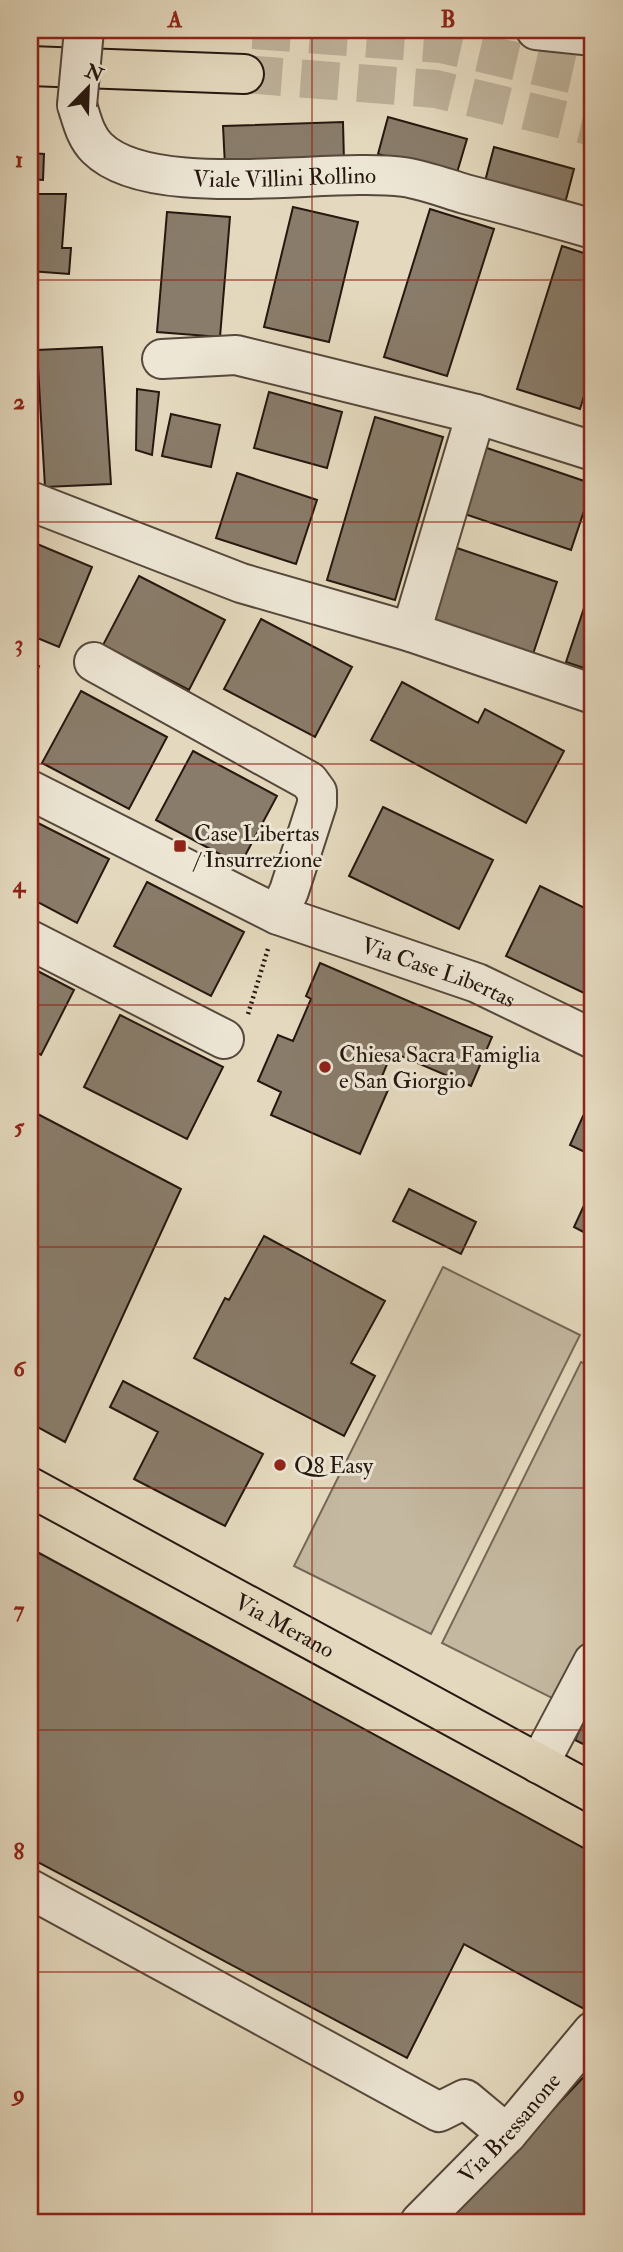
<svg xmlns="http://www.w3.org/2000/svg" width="623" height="2252" font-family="'IM FELL Double Pica',serif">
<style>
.green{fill:#c4b8a0;stroke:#756858;stroke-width:2}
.building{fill:#897c6a;stroke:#26170f;stroke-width:2}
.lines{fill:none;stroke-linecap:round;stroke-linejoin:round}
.highway-tunnel{stroke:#beb29b;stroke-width:38;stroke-dasharray:38 19;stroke-linecap:butt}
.minor-casing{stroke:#56483b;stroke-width:42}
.major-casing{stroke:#26170f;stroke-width:42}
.highway-casing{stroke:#26170f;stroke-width:42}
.path{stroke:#26170f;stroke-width:4.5;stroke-dasharray:2 3.5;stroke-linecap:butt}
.minor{stroke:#ede6d5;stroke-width:38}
.major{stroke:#e4d9be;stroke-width:38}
.highway{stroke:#e4d9be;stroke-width:38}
.minor-bridge-casing{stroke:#56483b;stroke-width:42;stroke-linecap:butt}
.minor-bridge{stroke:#ede6d5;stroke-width:38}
.grid{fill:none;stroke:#8f2418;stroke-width:2;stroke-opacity:0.55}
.poi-dot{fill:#8f2418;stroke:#ede6d5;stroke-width:2.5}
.labels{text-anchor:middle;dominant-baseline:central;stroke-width:6;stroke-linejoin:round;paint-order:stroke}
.street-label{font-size:23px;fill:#26170f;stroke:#ede6d5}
.poi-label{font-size:23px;fill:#26170f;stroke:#ede6d5;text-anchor:start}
.neatline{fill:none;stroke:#8f2418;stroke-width:2.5}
.grid-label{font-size:23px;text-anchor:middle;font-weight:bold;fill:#8f2418}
</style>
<rect width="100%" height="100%" fill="#e4d9be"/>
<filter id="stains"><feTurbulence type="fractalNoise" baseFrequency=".00286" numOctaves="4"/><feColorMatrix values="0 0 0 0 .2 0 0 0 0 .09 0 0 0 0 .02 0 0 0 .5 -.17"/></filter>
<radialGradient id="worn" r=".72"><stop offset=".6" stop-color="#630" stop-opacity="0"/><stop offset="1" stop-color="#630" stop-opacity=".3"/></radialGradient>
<path class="green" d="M443,1267L580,1335L431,1634L294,1566Z
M581,1362L593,1368V1630L558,1701L442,1643Z"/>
<path class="building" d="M388,117L467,139L456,176L378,154Z
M343,122L344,162L225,166L223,126Z
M494,147L574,169L564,207L484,185Z
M30,153L44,154L43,180L30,179Z
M30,194H66L62,248H71L69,274L30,271Z
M293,207L358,222L329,342L264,327Z
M430,209L494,229L447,376L384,357Z
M167,212L230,217L220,337L157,332Z
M562,246L593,256V367L580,409L517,389Z
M102,347L111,484L45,487L37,350Z
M137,389L159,392L152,455L136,450Z
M269,392L342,412L327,468L254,448Z
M171,414L220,425L211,467L162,456Z
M375,417L443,437L395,600L327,580Z
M481,446L593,484L571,550L459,512Z
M237,473L317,500L296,564L216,538Z
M30,541L92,567L59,647L30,635Z
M457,548L557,582L533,654L433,620Z
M139,576L225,620L189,690L103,645Z
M589,593L593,595V671L566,662Z
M261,619L352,667L315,737L224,689Z
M30,663L39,666L30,690Z
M402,682L478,723L485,709L564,751L526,823L371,740Z
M81,691L167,737L129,809L42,763Z
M193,751L277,796L240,865L156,820Z
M383,807L493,860L459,929L349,876Z
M30,819L109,859L77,923L30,898Z
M147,882L244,932L211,996L114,946Z
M540,886L593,912V979L586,994L506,956Z
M320,963L492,1037L471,1086L392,1052L378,1086L388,1090L360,1154L271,1115L281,1092L258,1081L278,1035L293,1041L311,999L306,996Z
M30,967L74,990L41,1055L30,1049Z
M120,1015L223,1067L187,1139L84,1087Z
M30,1110L181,1189L65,1442L30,1423Z
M583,1116L593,1121V1156L570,1145Z
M593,1186V1237L574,1227Z
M409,1189L476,1222L461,1254L393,1221Z
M264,1236L385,1301L351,1363L375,1376L344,1436L194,1358L225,1298L229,1300Z
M123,1381L263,1454L225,1526L134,1479L158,1432L110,1407Z
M39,1553L593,1853V1997L586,2010L464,1944L407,2058L30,1858V1572Z
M593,1701V1749L575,1740Z
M593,2067V2222H447Z"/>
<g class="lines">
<path class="highway-tunnel" d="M253,30L441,44L593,79
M244,74L436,89L593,127"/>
<g class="minor-casing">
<g id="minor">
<path d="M536,30L593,36"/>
<path id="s1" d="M77,105C82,120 85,136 97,148C151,202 327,167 404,177C424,180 445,188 465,194C508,205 551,217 593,229"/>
<path d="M162,359L236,355L476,414L593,451"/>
<path d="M30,501L241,583L411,632L593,694"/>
<path d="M411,632L476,414"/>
<path d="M94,662L309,781L317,792V804L289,891L278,915"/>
<path id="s2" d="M30,790L278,915L477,983L593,1039"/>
<path d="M30,940L224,1039"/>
<path d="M539,1764L593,1662"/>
<path d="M30,1889L439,2112L465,2099L507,2134"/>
<path id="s3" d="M420,2222L507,2134L593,2031"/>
</g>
</g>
<g class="major-casing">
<g id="major">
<path id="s4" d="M30,1487L593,1793"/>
</g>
</g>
<g class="highway-casing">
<path id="highway" d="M30,66L244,74"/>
</g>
<path class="path" d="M248,1014L268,949"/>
<use href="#minor" class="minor"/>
<use href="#major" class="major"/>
<use href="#highway" class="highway"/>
<g class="minor-bridge-casing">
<path id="minor-bridge" d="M77,105L84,30"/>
</g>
<use href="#minor-bridge" class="minor-bridge"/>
</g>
<path class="grid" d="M312,30V2222M30,280H593M30,522H593M30,764H593M30,1005H593M30,1247H593M30,1488H593M30,1730H593M30,1972H593"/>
<g class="poi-dot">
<rect x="173" y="839" width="14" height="14" rx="3.5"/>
<circle cx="325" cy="1067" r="7"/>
<circle cx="280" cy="1465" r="7"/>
</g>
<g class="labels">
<g class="street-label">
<text stroke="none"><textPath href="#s1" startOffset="242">Viale Villini Rollino</textPath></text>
<text stroke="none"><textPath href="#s2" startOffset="448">Via Case Libertas</textPath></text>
<text stroke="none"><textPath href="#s4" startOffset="290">Via Merano</textPath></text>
<text stroke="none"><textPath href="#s3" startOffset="130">Via Bressanone</textPath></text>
</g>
<g class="poi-label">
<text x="194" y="833">Case Libertas<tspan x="194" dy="26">/ Insurrezione</tspan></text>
<text x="339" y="1054">Chiesa Sacra Famiglia<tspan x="339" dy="26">e San Giorgio</tspan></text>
<text x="294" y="1465">Q8 Easy</text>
</g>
</g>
<rect width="623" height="2252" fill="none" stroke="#e4d9be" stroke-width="77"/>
<g transform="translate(88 88) rotate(23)" stroke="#ede6d5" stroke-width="5" paint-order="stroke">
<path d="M0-5L12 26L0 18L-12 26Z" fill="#26170f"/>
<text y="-10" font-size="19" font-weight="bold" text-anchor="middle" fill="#26170f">N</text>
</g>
<rect x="38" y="38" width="546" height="2176" class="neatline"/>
<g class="grid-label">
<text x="175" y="27">A</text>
<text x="448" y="27">B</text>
<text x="19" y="167">1</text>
<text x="19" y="409">2</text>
<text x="19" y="651">3</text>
<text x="19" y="892">4</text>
<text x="19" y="1134">5</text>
<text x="19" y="1376">6</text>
<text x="19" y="1617">7</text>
<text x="19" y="1859">8</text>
<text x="19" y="2101">9</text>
</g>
<rect width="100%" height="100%" filter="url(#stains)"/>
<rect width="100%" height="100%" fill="url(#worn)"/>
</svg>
